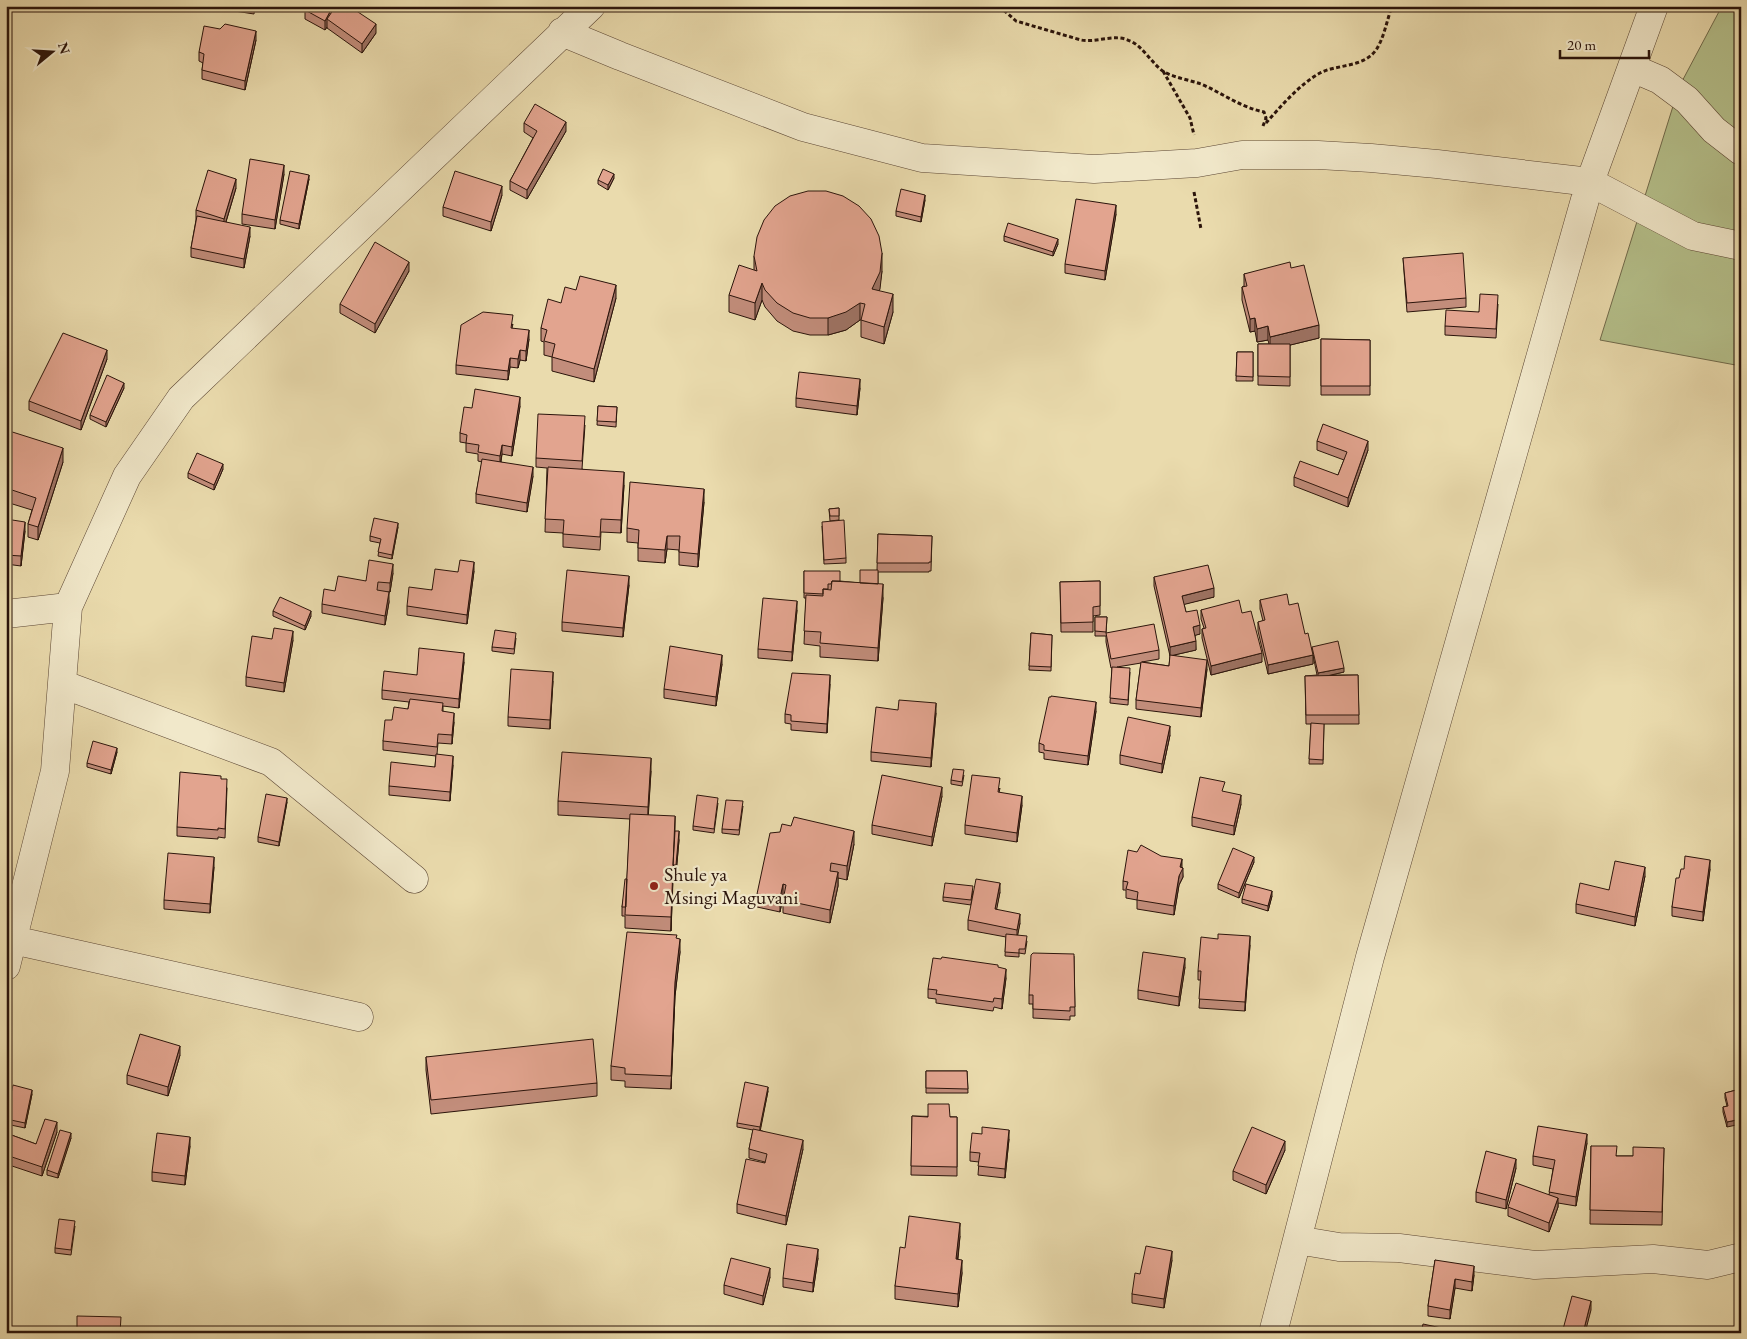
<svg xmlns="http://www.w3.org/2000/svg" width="1747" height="1339" font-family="'EB Garamond',serif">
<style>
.green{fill:#b5c08b;stroke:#706a4b}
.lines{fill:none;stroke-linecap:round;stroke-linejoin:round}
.minor-casing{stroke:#5b4634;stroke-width:29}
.path{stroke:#2b140b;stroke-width:3;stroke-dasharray:4 2.5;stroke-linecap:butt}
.minor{stroke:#f1e8ca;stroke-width:28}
.wall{fill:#c28d7b;stroke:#2b140b}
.shaded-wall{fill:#9e7364;stroke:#2b140b}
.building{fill:#e2a48f;stroke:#2b140b}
.poi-dot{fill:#8f2418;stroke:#f1e8ca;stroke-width:2}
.labels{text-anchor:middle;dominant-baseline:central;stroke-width:4.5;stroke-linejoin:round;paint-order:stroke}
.poi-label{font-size:20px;fill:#2b140b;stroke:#f1e8ca;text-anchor:start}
</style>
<rect width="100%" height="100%" fill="#eadbad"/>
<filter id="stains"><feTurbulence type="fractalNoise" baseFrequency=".004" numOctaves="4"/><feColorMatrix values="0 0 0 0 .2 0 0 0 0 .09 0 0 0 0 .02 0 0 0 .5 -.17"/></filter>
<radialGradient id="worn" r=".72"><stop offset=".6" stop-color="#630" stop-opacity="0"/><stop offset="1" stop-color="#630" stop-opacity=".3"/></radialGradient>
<path class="green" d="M1722,6H1741V366L1600,340L1679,87Z"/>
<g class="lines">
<g class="minor-casing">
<path id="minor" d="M562,32L620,56L803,127L922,158L1094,169L1197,163L1242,155H1318L1371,158L1437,164L1590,182L1693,236L1741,246
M1632,68L1660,80L1687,100L1714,130L1741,151
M6,614L68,607
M62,684L271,762L414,879
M13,940L359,1017
M6,966L55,771L68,607L127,476L181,398L591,6
M1297,1240L1339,1247L1399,1248L1535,1265L1653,1259L1708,1265L1741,1257
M1273,1333L1370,957L1590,182L1654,6"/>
</g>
<path class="path" d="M999,6L1016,21L1081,40C1097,43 1115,33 1130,41C1143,46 1152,64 1164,72C1176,78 1189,80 1201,84C1222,93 1240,107 1264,112L1266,118L1263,126
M1163,71L1190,118L1194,135
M1266,123C1281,106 1300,84 1320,73C1337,64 1363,68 1376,50C1384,38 1387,20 1392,6
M1194,192L1201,229"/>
<use href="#minor" class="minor"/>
</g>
<path class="wall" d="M209,6H255L254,14L209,7Z
M305,10L376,33L362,53L327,28V27L325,30L305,19Z
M256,40L245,90L202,79V70L203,63L199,61V52Z
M524,123L566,131L527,199L510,190V181L533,138L524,132Z
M284,174L275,229L242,224V214Z
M614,178L608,190L598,184V180Z
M309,179L299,229L280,224V220Z
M236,188L226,222L250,236L244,268L191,257V248L196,220V210Z
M502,195L491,231L443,216V207Z
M925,200L921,222L896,216V211Z
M1116,214L1105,280L1065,273V264Z
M1004,236L1058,244L1053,256L1004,241Z
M754,256L882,271L879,291L893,312L884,344L861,337V320H860L846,330L828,335H810L793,331L777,321L765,307L762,300L755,320L729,312V295L754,270Z
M1403,258L1466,298V307L1407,312Z
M1291,268L1319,338L1290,345V386L1258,385V344H1269L1268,340L1257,342L1255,331L1250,332L1242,300V287L1244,286V274Z
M409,271L375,333L340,313V304Z
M576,290L616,298L594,382L552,371V357L544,355V342L541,341V328L561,303Z
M1498,304L1496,338L1445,335V326Z
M513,324L512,328L529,339L526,361L520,360L518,368L510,367L508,380L456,374V365Z
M1321,339L1370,340V395H1321Z
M1237,352H1253V381H1236Z
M107,359L81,430L29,410V401Z
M124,388L106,427L90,419V415Z
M860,388L857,415L796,407V398Z
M520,406L512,456L502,454L501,462L533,476L527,512L476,503V494L482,462L478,461V454L466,452V443L460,442V433L472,408Z
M598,406L617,407L616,427L597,425Z
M585,425L582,469L624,485L621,533L601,532L600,550L563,547V533L545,532L547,468L536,467V458Z
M6,430L63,462L38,540L28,537V524L32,510L6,502Z
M1317,441L1368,450L1348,507L1294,486V477L1338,475L1344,460L1317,450Z
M223,469L214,490L188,478V473Z
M704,502L698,567L679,565V550L667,549L665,563L638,561V543L627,542V528Z
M839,508V520L830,521L829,509Z
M6,519L25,531L21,566L6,564Z
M822,526L846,558V563L824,564Z
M398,527L392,559L378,556L380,543L370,541V536Z
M878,534L932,536L931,571H929V572H878V584L883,598L878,661L820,657V646L804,644L806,598H804V571L840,581L860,583L877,570Z
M474,571L467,624L407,615V606L458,572Z
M393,573L390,592H387L389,602L385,625L322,613V604L335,591L366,581Z
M1154,577L1214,597L1184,604L1186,612L1200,634L1195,635L1196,650L1174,655L1207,669L1201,717L1136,709V700L1141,663L1117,667L1130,672L1128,705L1110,703L1112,668H1111L1106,642V636H1095V617H1107L1106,633L1159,650V659L1142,662L1169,666L1170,656L1154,586Z
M1100,581V615L1093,616V632H1061L1060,582Z
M629,585L623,637L562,631V622Z
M1260,600L1289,605L1305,634L1312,652V647L1344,672L1331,675H1358L1359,724H1324L1323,764H1309L1311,724H1306L1305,676L1317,675L1313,655V664L1268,674L1258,631V622L1263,621L1260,609Z
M797,610L792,661L758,658V649Z
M1201,610L1242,613L1262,662L1211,675L1202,638V629L1204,628L1201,619Z
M273,611L311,616L305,630L273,616Z
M1031,633L1052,635L1051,671L1029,670Z
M516,638L514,654L492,651V647Z
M272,639L293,640L284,692L246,686V677Z
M464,662L459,708L443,706V711L454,722L452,744L438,743L437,754L453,765L450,801L389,795V786L435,767L436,756L383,750V741L392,720L408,709L409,702L382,699V690L417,675Z
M722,664L716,706L664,698V689Z
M553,681L550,729L508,726V717Z
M830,684L827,733L791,730V724L785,723V714Z
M898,710L936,713L931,767L871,761V752Z
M1096,711L1088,765L1044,759V753L1039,752V743Z
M1170,735L1162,773L1120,764V755Z
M117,752L111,774L87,767V763Z
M651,771L648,815L675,831L679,840L676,874H673L671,931L625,928V916H622V907L627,879L630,819L558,815V801Z
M964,775L962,786L951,784V780Z
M221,779L227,788L225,838L218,837V839L177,836V827Z
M1000,788L999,793L1022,805L1017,842L965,834V825Z
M1224,792L1241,804L1234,835L1192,826V817Z
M942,796L932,846L872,834V825Z
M287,802L279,846L258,842V837Z
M718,803L714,833L693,830V826Z
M743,806L739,835L722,833V829Z
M854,844L847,880L838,878V886L830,923L783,913V897L780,912L757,907V894Z
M1254,862L1239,898L1218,889V884Z
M214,867L210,913L164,909V900Z
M1182,867L1183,877L1179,885L1174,915L1137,909V900L1126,898V890H1123V881Z
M1710,869L1703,921L1672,916V907L1679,878Z
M1645,876L1635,926L1576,913V904L1609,890Z
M973,891L971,905L943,901V897Z
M1000,892L996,910L1020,923L1017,936L1027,941L1025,954L1019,953V957L1005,956L1006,937L968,930V920Z
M1272,896L1268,911L1242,903V899Z
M676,938L680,952L675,996L671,1089L625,1087V1081L611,1080V1066Z
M1250,945L1245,1011L1199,1008L1201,980H1198V971Z
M1074,956L1075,1016H1070V1020L1033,1018V1004H1029V995Z
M998,967L1006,978L1002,1009L994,1007L993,1011L936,1003V999L928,998V989Z
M1185,967L1179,1006L1138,999V990Z
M180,1055L168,1096L127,1084V1075Z
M426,1057L597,1083V1096L431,1114L426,1070Z
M926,1071H967L968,1093H926Z
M1740,1089L1727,1127L1723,1112V1107L1727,1106L1725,1098V1093Z
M768,1091L760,1130L803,1149L786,1225L737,1213V1204L765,1162L749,1158V1149L753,1130L737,1127V1123Z
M32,1094L25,1128L6,1124V1114Z
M912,1116L957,1117V1176L911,1175Z
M57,1132L42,1176L6,1164V1133L36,1144Z
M71,1138L58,1178L47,1175V1170Z
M1009,1139L1005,1178L978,1175L979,1162L970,1161V1152Z
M1587,1143L1576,1206L1558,1203V1207L1549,1232L1508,1216V1207L1549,1195L1553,1169L1533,1165V1156Z
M190,1146L185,1185L152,1181V1172Z
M1591,1146L1617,1156H1633L1664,1148L1662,1225L1590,1224Z
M1285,1150L1266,1194L1233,1180V1171Z
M1516,1168L1506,1209L1476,1202V1192Z
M75,1226L71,1255L55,1253V1248Z
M960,1236L958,1259L962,1273L958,1307L895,1299V1286L905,1248Z
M818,1258L813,1292L783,1287V1278Z
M1172,1260L1164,1308L1132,1303V1294L1140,1274Z
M1435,1260L1474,1275L1472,1291L1455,1288L1450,1319L1428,1316V1306Z
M770,1277L763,1305L724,1294V1285Z"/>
<path class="shaded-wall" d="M333,6H339L327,19V27L325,30V21Z
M376,24V33L362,53V44Z
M256,31V40L245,90V81Z
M566,122V131L527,199V190Z
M284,165V174L275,229V220Z
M614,174V178L608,190V185Z
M309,175V179L299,229V224Z
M236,179V188L224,228V219Z
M502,186V195L491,231V222Z
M925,195V200L921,222V217Z
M1116,205V214L1105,280V271Z
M250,227V236L244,268V259Z
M1058,239V244L1053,256V252Z
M882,253V271L880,289L872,306V289Z
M409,262V271L375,333V324Z
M762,283V300L755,320V303Z
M616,285V298L594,382V369Z
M893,294V312L884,344V327Z
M860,303V320L846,330L828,335V318Z
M1255,318V331L1250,332V319Z
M1319,325V338L1270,350V337Z
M1268,326V340L1257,342V329Z
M529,330V339L526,361V351Z
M107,350V359L81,430V421Z
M520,350V360L518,368V359Z
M510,358V367L508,380V371Z
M860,379V388L857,415V406Z
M124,383V388L106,427V422Z
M520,397V406L512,456V447Z
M1368,441V450L1348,507V498Z
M502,445V454L500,465V456Z
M63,448V462L38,540V527Z
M223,464V469L214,490V485Z
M533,467V476L527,512V503Z
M624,472V485L621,533V520Z
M704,489V502L698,567V554Z
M25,522V531L21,566V556Z
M398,523V527L392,559V555Z
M667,536V549L665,563V550Z
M474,562V571L467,624V615Z
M393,564V573L390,592V583Z
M629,576V585L623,637V628Z
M883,584V598L878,661V648Z
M1214,588V597L1182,605V596Z
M389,592V602L385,625V616Z
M797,601V610L792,661V652Z
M311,611V616L305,630V626Z
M1200,625V634L1193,636V627Z
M293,631V640L284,692V683Z
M1196,641V650L1170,656V647Z
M464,653V662L459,708V699Z
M1262,653V662L1211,675V666Z
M722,655V664L716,706V697Z
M1313,655V664L1268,674V665Z
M1207,660V669L1201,717V708Z
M1344,668V672L1318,678V673Z
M553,672V681L550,729V720Z
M830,675V684L827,733V724Z
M1096,702V711L1088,765V756Z
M936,703V713L931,767V758Z
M454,713V722L452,744V735Z
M1170,726V735L1162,773V764Z
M117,748V752L111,774V770Z
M453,756V765L450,801V792Z
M651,758V771L648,821V807Z
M942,787V796L932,846V837Z
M1241,795V804L1234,835V826Z
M1022,796V805L1017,842V833Z
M287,798V802L279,846V842Z
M675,816V829L671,931V917Z
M679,831V840L676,874V865Z
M854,831V844L847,880V866Z
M214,857V867L210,913V904Z
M1254,857V862L1239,898V893Z
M1182,859V868H1183V877L1179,885L1174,915V906Z
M1710,860V869L1703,921V912Z
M1645,867V876L1635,926V917Z
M838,872V886L830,923V910Z
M1000,883V892L995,918V909Z
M783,884V897L780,912V898Z
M1272,891V896L1268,911V906Z
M1020,914V923L1017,939V930Z
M1250,936V945L1245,1011V1002Z
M680,939V952L675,996L671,1089L675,982Z
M1185,958V967L1179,1006V997Z
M1006,969V978L1002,1009V999Z
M180,1046V1055L168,1096V1087Z
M768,1087V1091L760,1132V1127Z
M32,1090V1094L25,1128V1123Z
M1741,1119V1124L1727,1127V1122Z
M57,1122V1132L42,1176V1167Z
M1009,1130V1139L1005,1178V1169Z
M71,1133V1138L58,1178V1174Z
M1587,1134V1143L1576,1206V1197Z
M190,1137V1146L185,1185V1176Z
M803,1140V1149L786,1225V1216Z
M1285,1141V1150L1266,1194V1185Z
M1516,1159V1168L1506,1209V1200Z
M1558,1198V1207L1549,1232V1223Z
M960,1223V1236L956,1272V1259Z
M818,1249V1258L813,1292V1283Z
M1172,1251V1260L1164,1308V1299Z
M962,1260V1273L958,1307V1294Z
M1474,1266V1275L1472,1291V1282Z
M770,1268V1277L763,1305V1296Z
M1455,1279V1288L1450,1319V1310Z
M1591,1301V1310L1585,1333H1583Z"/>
<path class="building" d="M307,6H333L325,21L305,10Z
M336,6H349L376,24L362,44L327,19Z
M225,24L256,31L245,81L202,70L204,54L199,52L204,26L220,29Z
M535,104L566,122L527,190L510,181L537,131L524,123Z
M250,159L284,165L275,220L242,214Z
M603,169L614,174L608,185L598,180Z
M208,170L236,179L224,219L196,210Z
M290,171L309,175L299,224L280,220Z
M455,171L502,186L491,222L443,207Z
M901,189L925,195L921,217L896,211Z
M808,191H826L843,196L859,206L871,219L879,236L882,253L880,272L872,289L893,294L884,327L861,320L865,304L860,303L846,312L828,318H810L793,313L777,303L765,290L762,283L755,303L729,295L739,265L757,271L754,256L757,237L764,220L775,206L790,196Z
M1076,199L1116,205L1105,271L1065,264Z
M197,216L250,227L244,259L191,248Z
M1008,223L1058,239L1053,252L1004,236Z
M375,242L409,262L375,324L340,304Z
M1463,253L1466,298L1407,303L1403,258Z
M1290,262L1291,268L1304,265L1319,325L1270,337L1268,326L1257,329L1255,318L1250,319L1242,287L1247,286L1244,274Z
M580,276L616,285L594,369L552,357L555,344L544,341L547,330L541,328L548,299L561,303L565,287L576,290Z
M1480,294L1498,295L1496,329L1445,326L1446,310L1479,312Z
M483,312L513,315L511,328L529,330L526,351L520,350L518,359L510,358L508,371L456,365L461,325Z
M63,333L107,350L81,421L29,401Z
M1321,339L1370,340V386H1321Z
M1258,344H1290V377L1258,376Z
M1237,352H1253V377L1236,376Z
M799,372L860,379L857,406L796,398Z
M107,375L124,383L106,422L90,415Z
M475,389L520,397L512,447L502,445L500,456L478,452L479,445L466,443L467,435L460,433L464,407L472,408Z
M598,406L617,407L616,422L597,421Z
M538,414L585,416L582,461L536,458Z
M1323,424L1368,441L1348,498L1294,477L1300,461L1338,475L1347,452L1317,441Z
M6,430L63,448L38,527L28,524L36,498L6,488Z
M197,453L223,464L214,485L188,473Z
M482,459L533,467L527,503L476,494Z
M548,467L624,472L621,520L601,519L600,537L563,534L564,520L545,519Z
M630,482L704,489L698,554L679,552L680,536H667L665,550L638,548L639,530L627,528Z
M839,508V516H830L829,509Z
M374,518L398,523L392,555L378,552L381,539L370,536Z
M6,519L25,522L21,556L6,555Z
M844,520L846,558L824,560L822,522Z
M878,534L932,536L931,562H929V563H877Z
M369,560L393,564L390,583L378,582L377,590L389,592L385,616L322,604L324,589L335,591L338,576L366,581Z
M460,560L474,562L467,615L407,606L409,587L432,590L435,569L458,572Z
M1208,565L1214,588L1182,596L1186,612L1197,610L1200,625L1193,627L1196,641L1170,647L1154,577Z
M567,570L629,576L623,628L562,622Z
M860,570H878V584L860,583Z
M804,571H840V581H832L831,584H828V589H823V594L804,593Z
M832,581L883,584L878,648L820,643L821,632L804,631L806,595L823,596V589L831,590Z
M1100,581V606L1093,607V622L1061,623L1060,582Z
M1287,594L1289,605L1298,603L1305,634L1308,633L1313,655L1268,665L1258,622L1265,620L1260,600Z
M280,597L311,611L305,626L273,611Z
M763,598L797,601L792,652L758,649Z
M1239,600L1242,613L1251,611L1262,653L1211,666L1202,629L1206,628L1201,610Z
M1095,617H1107L1106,632L1095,631Z
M1154,624L1159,650L1111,659L1106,633Z
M274,628L293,631L284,683L246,677L252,636L272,639Z
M495,630L516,633L514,649L492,647Z
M1031,633L1052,635L1051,667L1029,666Z
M1338,641L1344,668L1318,673L1312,647Z
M670,646L722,655L716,697L664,689Z
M419,648L464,653L459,699L382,690L384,671L417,675Z
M1170,655L1207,660L1201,708L1136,700L1141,662L1169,666Z
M1112,667L1130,668L1128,700L1110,698Z
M511,669L553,672L550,720L508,717Z
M792,673L830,675L827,724L791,721V715L785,714Z
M1358,675L1359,715H1306L1305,676Z
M1051,696L1096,702L1088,756L1044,750V745L1039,743L1049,697H1051Z
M410,699L443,703L442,711L454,713L452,735L438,734L437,747L383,741L385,720H392L394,707L408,709Z
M899,700L936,703L931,758L871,752L876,707L898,710Z
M1128,717L1170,726L1162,764L1120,755Z
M1311,723L1324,724L1323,760L1309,759Z
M93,741L117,748L111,770L87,763Z
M562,752L651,758L648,807L558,801Z
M436,754L453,756L450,792L389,786L391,762L435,767Z
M953,769L964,770L962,782L951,780Z
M180,772L221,776V779H227L225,829L218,828V830L177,827Z
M882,775L942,787L932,837L872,825Z
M972,775L1000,778L998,792L1022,796L1017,833L965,825Z
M1200,777L1225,782L1222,791L1241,795L1234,826L1192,817Z
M266,794L287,798L279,842L258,837Z
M697,795L718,798L714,829L693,826Z
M726,800L743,801L739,830L722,829Z
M630,814L675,816L671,917L625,915Z
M794,817L854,831L847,866L831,863L830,871L838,872L830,910L783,900L786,885L783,884L780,898L757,894L770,833L780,832L782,824L791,826Z
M675,831H679L676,865H673Z
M1141,845L1161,856L1182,859L1180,867L1183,868L1179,876L1174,906L1137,900L1138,892L1126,889L1128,882L1123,881L1128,850L1137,852Z
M1233,848L1254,857L1239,893L1218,884Z
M168,853L214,857L210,904L164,900Z
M1685,856L1710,860L1703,912L1672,907L1676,878H1679L1681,869H1684Z
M1615,861L1645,867L1635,917L1576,904L1580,883L1609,890Z
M625,879H627L626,907H622Z
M976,879L1000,883L995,909L1020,914L1017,930L968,920Z
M945,883L973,886L971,900L943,897Z
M1246,884L1272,891L1268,906L1242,899Z
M627,932L677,935L676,938L680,939L675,982L671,1076L625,1074V1068L611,1066Z
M1006,934L1027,936L1025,949H1019V953L1005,952Z
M1218,934L1250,936L1245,1002L1199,999L1201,971H1198L1201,937L1218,939Z
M1143,952L1185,958L1179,997L1138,990Z
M1033,953L1074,954V956L1075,1007H1070V1011L1033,1009V995H1029L1031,955Z
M942,957L998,965V967L1006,969L1002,999L994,998L993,1002L936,994L937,990L928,989L933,958L941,959Z
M140,1034L180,1046L168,1087L127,1075Z
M593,1039L597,1083L431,1100L426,1057Z
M926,1071H967L968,1089L926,1088Z
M745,1082L768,1087L760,1127L737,1123Z
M13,1085L32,1090L25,1123L6,1119V1114Z
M1740,1089L1741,1094V1119L1727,1122L1723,1107L1728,1106L1725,1093Z
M928,1104H949L950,1117H957V1167L911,1166L912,1116L928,1117Z
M45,1119L57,1122L42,1167L6,1155V1133L36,1144Z
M1538,1126L1587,1134L1576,1197L1549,1192L1555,1160L1533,1156Z
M982,1127L1009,1130L1005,1169L978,1166L980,1153L970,1152L972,1133L982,1134Z
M1252,1127L1285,1141L1266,1185L1233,1171Z
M753,1129L803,1140L786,1216L737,1204L746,1159L765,1163L767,1154L749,1149Z
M60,1130L71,1133L58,1174L47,1170Z
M157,1133L190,1137L185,1176L152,1172Z
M1591,1146H1617L1616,1156H1633V1147L1664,1148L1662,1212L1590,1210Z
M1486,1151L1516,1159L1506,1200L1476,1192Z
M1516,1183L1558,1198L1549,1223L1508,1207Z
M909,1216L960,1223L956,1259L962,1260L958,1294L895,1286L900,1247L905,1248Z
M59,1219L75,1221L71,1250L55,1248Z
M787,1244L818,1249L813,1283L783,1278Z
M1146,1246L1172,1251L1164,1299L1132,1294L1135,1273L1140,1274Z
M731,1258L770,1268L763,1296L724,1285Z
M1435,1260L1474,1266L1472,1282L1455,1279L1450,1310L1428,1306Z
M1572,1296L1591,1301L1583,1333H1562Z
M77,1316L121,1317L120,1333H77Z
M1423,1324L1446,1329L1445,1333H1421Z"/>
<circle class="poi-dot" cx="654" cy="886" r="5"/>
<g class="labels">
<g class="poi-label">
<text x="664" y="874">Shule ya<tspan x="664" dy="23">Msingi Maguvani</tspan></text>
</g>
</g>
<rect width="1747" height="1339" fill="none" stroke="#eadbad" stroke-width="25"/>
<rect x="8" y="8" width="1732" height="1324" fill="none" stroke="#2b140b" stroke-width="2.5"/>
<rect x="12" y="12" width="1722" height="1314" fill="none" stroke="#2b140b"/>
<g transform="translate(52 52) rotate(72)" stroke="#f1e8ca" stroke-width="4" paint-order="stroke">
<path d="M0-4L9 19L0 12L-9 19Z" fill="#2b140b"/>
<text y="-8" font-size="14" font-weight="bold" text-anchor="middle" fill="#2b140b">N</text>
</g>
<path d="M1560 50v8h89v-8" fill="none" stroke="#2b140b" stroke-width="2.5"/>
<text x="1567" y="50" font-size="15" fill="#2b140b" stroke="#f1e8ca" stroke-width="4" paint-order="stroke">20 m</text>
<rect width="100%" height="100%" filter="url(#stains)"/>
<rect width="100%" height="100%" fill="url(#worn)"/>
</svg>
